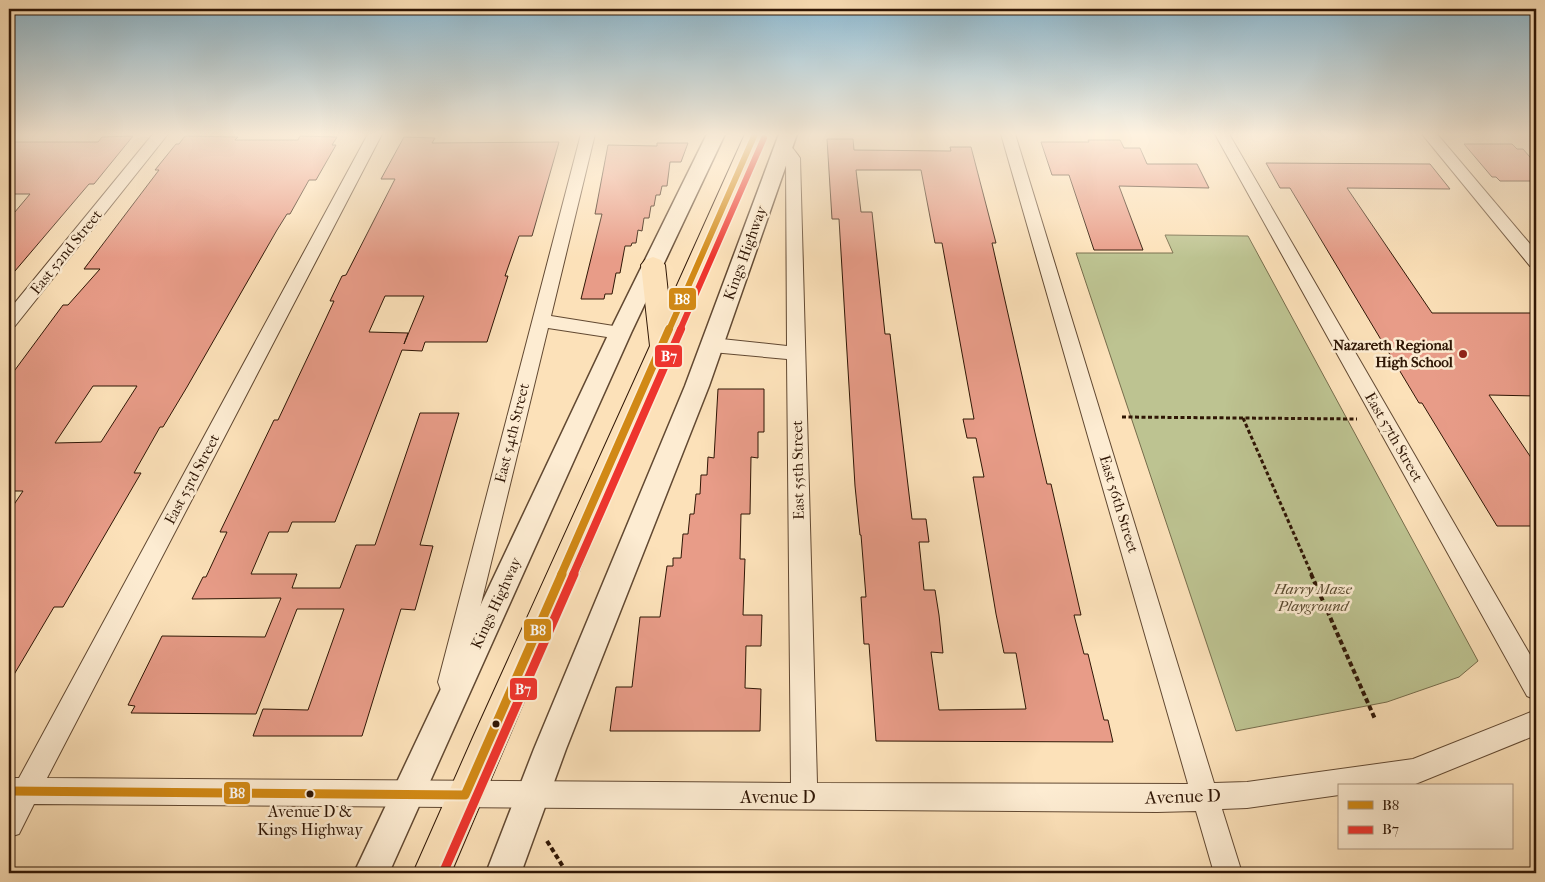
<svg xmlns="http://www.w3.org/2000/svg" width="1545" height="882" font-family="'IM FELL French Canon',serif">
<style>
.green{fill:#bdc391;stroke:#766c4b}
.building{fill:#e89c88;stroke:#2f1605;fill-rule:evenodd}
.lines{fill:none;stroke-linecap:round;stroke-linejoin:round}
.minor-casing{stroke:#624932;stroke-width:2}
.tertiary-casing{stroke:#624932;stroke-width:3}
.primary-casing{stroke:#2f1605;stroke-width:2}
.path-far1{stroke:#2f1605;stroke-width:3;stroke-dasharray:4 2.5;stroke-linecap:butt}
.path{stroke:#2f1605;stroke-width:4;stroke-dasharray:5 3;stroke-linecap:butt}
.minor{fill:#fdecd2;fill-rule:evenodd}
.tertiary{fill:#fdecd2;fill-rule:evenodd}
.primary{fill:#fce1b9;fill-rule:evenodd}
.bus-1-far2-casing{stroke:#fdecd2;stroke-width:9}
.bus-1-far1-casing{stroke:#fdecd2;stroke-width:11}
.bus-1-casing{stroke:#fdecd2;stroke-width:13}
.bus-2-far2-casing{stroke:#fdecd2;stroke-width:9}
.bus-2-far1-casing{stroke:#fdecd2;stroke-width:11}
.bus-2-casing{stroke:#fdecd2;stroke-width:13}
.bus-1-far2{stroke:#d18916;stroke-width:6}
.bus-1-far1{stroke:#d18916;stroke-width:8}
.bus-1{stroke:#d18916;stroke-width:9}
.bus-2-far2{stroke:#ee352e;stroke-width:6}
.bus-2-far1{stroke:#ee352e;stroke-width:8}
.bus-2{stroke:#ee352e;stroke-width:9}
.poi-dot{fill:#8f2418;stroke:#fdecd2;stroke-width:2}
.bus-dot{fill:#2f1605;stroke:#fdecd2;stroke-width:2}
.labels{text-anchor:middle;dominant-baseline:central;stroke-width:5;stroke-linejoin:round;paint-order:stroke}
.street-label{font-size:15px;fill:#2f1605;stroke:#fdecd2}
.poi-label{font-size:15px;font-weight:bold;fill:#2f1605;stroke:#fdecd2;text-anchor:end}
.park-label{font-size:15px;font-style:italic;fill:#5a4a2f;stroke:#fdecd2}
.near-bus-label{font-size:16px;fill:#2f1605;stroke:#fdecd2}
.near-street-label{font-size:18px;fill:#2f1605;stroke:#fdecd2}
.line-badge{stroke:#fdecd2;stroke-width:2}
.badge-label{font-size:14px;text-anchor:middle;font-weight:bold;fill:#fff}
</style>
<rect width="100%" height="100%" fill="#fce1b9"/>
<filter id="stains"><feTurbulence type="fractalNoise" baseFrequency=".004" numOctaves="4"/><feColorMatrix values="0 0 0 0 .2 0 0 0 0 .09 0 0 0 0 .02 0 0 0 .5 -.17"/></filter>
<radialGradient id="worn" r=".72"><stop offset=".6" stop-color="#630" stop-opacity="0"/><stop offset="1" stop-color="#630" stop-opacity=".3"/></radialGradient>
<path class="green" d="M1165,235L1248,236L1478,661L1459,677L1387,702L1236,731L1076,253H1173Z"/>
<path class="building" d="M133,136L94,184H89L9,278V219L30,194H9V142H98L102,137Z
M185,136L238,137L235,140H298L300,136L337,137L332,145H336L316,180H309L290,214H287L277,230L187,387L163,427H160L134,473H141L63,607H54L9,683V512L23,491H9V378L63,305H68L100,269H84L159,170H155L176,144H179ZM93,386H137L101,442L55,443Z
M404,137L435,138L432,143L559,142L532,236H519L505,276H508L487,342H425L422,351L402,350L335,522H292L288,532H269L251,574H297L292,588H340L356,545H375L420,413H459L420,545L433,546L415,610L401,609L362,736H253L263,709L308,710L344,609H297L256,714L131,713L135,706L128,705L162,636L265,637L281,598L192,599L203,577H206L227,532H220L274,420H278L321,329L334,301H330L342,276L346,275L395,179H381ZM385,296H424L404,344L408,333L369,332Z
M827,139H853L854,150L951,151L950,147H971L996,243H992L1035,433L1047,484H1051L1081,615H1074L1084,654H1088L1104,720H1108L1113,742L876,741L869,644H864L861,597H866L861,535H860L855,486L839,219H832ZM856,170H921L935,243H942L974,419H963L967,438H976L984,477H973L996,614L1004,653H1016L1026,709L939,710L931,652L943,653L939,615L935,590H924L919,542H929L926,519H912L890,334H885L872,212H861Z
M1088,140H1120L1124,148H1140L1147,164H1197L1209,188L1119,186L1143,250H1094L1069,175H1052L1041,142H1089Z
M657,143H688L681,162H670L667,186H662L660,195H656L654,206H651L649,218H644L642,231L638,230L636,243H632L631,246H625L620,273H616L612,294H605L604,299H581L602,214H595L608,145L657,146Z
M1464,144H1512L1517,149H1523L1536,164V181H1500L1496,177H1492Z
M1266,163L1430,164L1450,189L1347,188L1432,313H1536V396L1489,395L1536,465V526H1497L1422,403H1419L1290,188H1280Z
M718,389H764V432H758V458L751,457L750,514H741L740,559H745L743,615H762L761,646H746L745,688L761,689L760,731H610L616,687H632L640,617H660L667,566H673V558H681L683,534H688L690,514H694L696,494H700L701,475H707L708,457L714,458Z"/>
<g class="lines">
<g class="minor-casing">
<path id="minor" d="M153,134H168L15,326L9,328V310Z
M368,134H382L47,778L791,783L787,359L712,352L706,350L703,345L706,340L712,338L787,346L786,159L776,146L778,143C789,140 794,150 800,158L817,783L1188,784L1001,134H1015L1214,783L1247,782L1413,759L1536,710V735L1413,785L1339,786V795L1247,808L1222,809L1242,873H1214L1196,811L1157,812L34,804L19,834L9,837V778H19Z
M581,134H595L551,316L620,327L626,328L629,333L626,338L620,339L548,328L462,682L459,690L450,694L441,690L438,682Z
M1215,134H1229L1536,665V700L1527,696Z
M1422,134H1437L1536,251V267L1530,266Z"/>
</g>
<g class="tertiary-casing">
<path id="tertiary" d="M707,134H725L631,333L389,873H354L609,333Z
M779,134H797L709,386L566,749L521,873H486L534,749L685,386Z"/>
</g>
<g class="primary-casing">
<path id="primary" d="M745,134H765L451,873H413L474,735L650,346L641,265L645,260L653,257L661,260L665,265L669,303Z"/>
</g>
<path class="path-far1" d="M1122,417L1357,419
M1243,418L1312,575"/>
<path class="path" d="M1311,574L1375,719
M547,841L567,873"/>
<use href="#minor" class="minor"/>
<use href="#tertiary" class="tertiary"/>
<use href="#primary" class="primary"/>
<g class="bus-1-far2-casing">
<path id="bus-1-far2" d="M669,330L755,134"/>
</g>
<g class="bus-1-far1-casing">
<path id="bus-1-far1" d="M561,575L669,329"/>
</g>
<g class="bus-1-casing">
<path id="bus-1" d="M9,791L465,795
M465,795L562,574"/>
</g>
<g class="bus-2-far2-casing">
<path id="bus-2-far2" d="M680,330L764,138"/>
</g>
<g class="bus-2-far1-casing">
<path id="bus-2-far1" d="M573,575L681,329"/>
</g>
<g class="bus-2-casing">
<path id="bus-2" d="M443,873L574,574"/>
</g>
<use href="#bus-1-far2" class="bus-1-far2"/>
<use href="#bus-1-far1" class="bus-1-far1"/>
<use href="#bus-1" class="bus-1"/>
<use href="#bus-2-far2" class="bus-2-far2"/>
<use href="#bus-2-far1" class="bus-2-far1"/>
<use href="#bus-2" class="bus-2"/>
</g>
<linearGradient id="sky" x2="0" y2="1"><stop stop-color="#8bb8d0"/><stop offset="0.52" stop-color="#fef2e0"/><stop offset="1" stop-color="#fef2e0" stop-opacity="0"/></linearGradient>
<rect width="1545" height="258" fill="url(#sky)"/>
<circle class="poi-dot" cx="1463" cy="354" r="5"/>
<g class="bus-dot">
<circle cx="496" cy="724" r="4.5"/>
<circle cx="310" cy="794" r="4.5"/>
</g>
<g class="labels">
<g class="street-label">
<text transform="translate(66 252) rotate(-51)">East 52nd Street</text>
<text transform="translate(745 253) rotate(-70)">Kings Highway</text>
<text transform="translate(512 433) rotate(-76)">East 54th Street</text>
<text transform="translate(1394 437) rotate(60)">East 57th Street</text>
<text transform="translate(798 470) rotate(-91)">East 55th Street</text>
<text transform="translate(192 479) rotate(-62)">East 53rd Street</text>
<text transform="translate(1119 504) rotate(73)">East 56th Street</text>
<text transform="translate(496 603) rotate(-65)">Kings Highway</text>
</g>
<g class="poi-label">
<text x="1453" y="345">Nazareth Regional<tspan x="1453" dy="17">High School</tspan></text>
</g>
<g class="park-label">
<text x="1313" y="589">Harry Maze<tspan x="1313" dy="17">Playground</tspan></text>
</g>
<g class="near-bus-label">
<text x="310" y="811">Avenue D &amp;<tspan x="310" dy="18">Kings Highway</tspan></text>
</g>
<g class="near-street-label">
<text x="778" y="797">Avenue D</text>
<text transform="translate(1183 797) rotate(-2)">Avenue D</text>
</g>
</g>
<g class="line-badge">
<rect x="668" y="287" width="29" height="24" rx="5" fill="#d18916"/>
<rect x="654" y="344" width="29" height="24" rx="5" fill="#ee352e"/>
<rect x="523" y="618" width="29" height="24" rx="5" fill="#d18916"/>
<rect x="509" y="677" width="29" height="24" rx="5" fill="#ee352e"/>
<rect x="223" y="781" width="28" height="24" rx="5" fill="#d18916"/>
</g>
<g class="badge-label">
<text x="682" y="304">B8</text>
<text x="669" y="361">B7</text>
<text x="538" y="635">B8</text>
<text x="523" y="694">B7</text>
<text x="237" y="798">B8</text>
</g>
<rect width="1545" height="882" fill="none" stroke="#fce1b9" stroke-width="30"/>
<rect x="10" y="10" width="1525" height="862" fill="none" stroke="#2f1605" stroke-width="2.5"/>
<rect x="15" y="15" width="1515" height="852" fill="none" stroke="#2f1605"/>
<rect x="1338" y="784" width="175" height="65" fill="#fdecd2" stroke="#ab9680"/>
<rect x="1348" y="801" width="25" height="8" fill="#d18916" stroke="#ab9680"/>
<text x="1382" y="810" font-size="15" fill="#2f1605">B8</text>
<rect x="1348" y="826" width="25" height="8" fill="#ee352e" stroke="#ab9680"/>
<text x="1382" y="834" font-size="15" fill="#2f1605">B7</text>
<rect width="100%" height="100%" filter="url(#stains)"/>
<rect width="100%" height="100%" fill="url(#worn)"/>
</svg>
